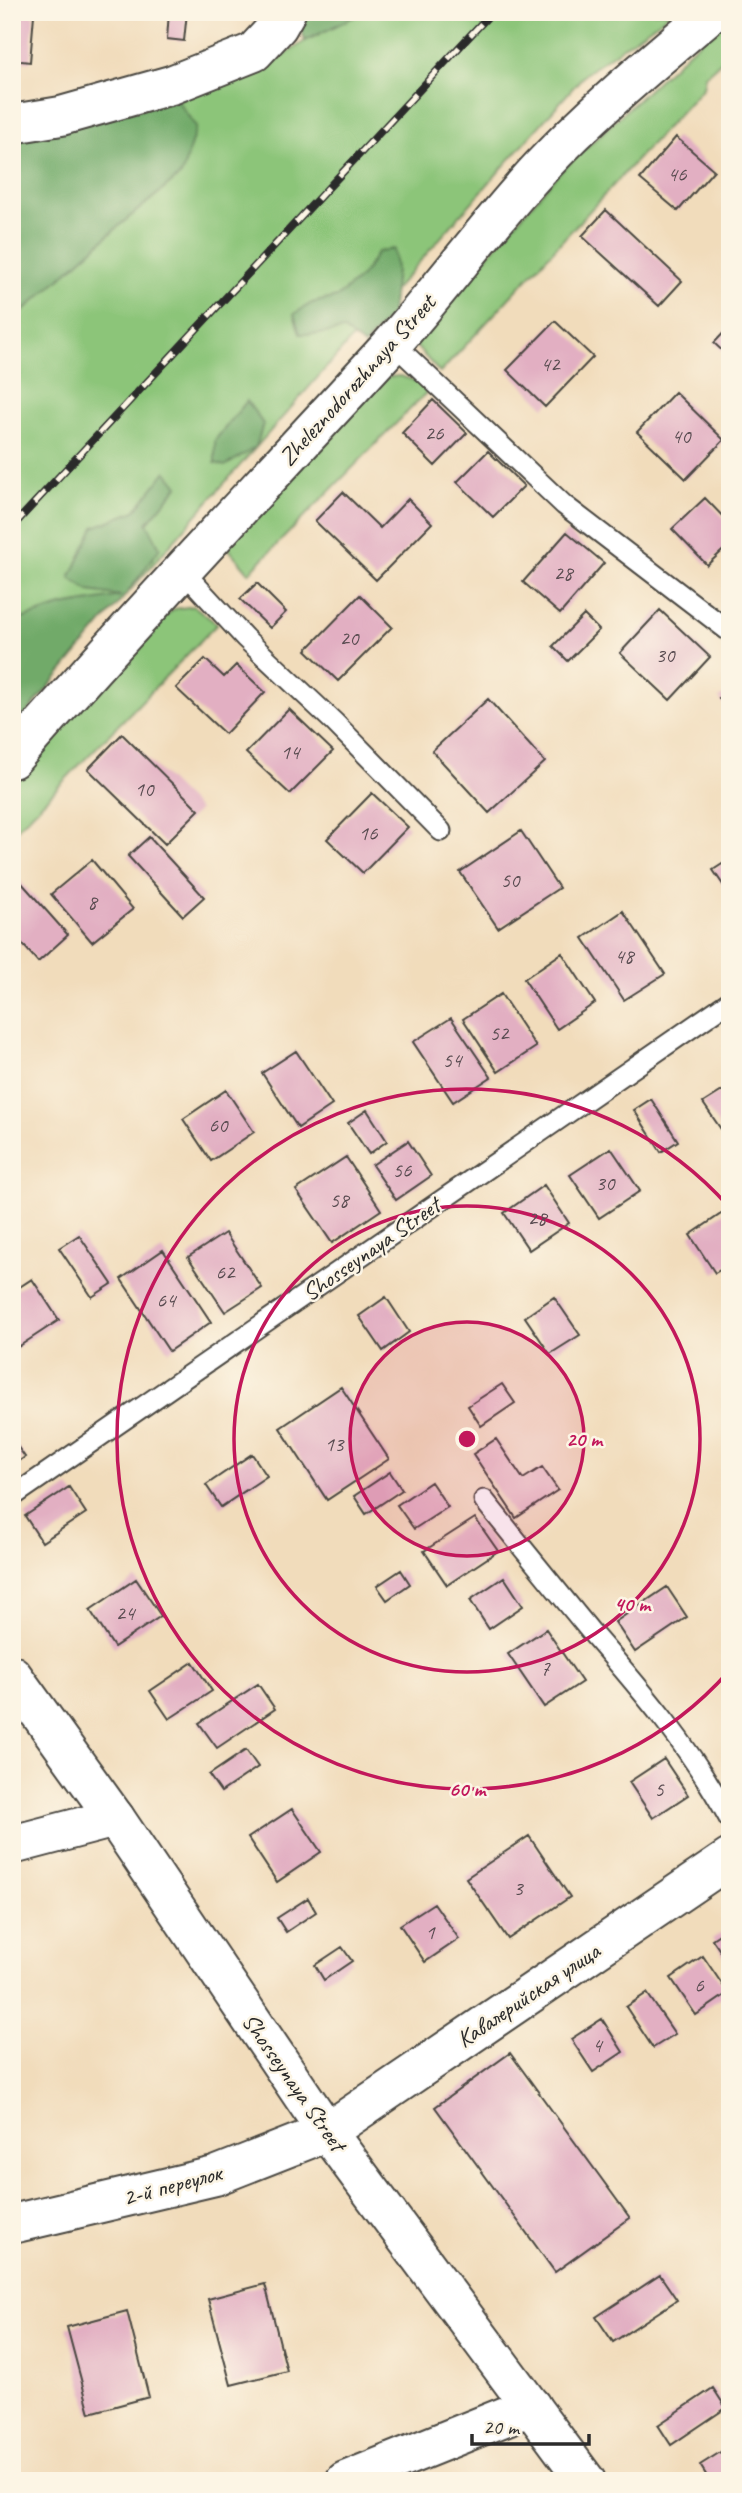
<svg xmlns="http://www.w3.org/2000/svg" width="742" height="2493" font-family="Caveat,sans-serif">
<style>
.green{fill:#8cc579;stroke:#5c7852;stroke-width:2}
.forest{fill:#71aa69;stroke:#4e6a4a;stroke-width:2}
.building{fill:#e2afc2}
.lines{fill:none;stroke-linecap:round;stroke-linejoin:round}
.service-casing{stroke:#494641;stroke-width:23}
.minor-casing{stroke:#494641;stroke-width:42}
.tertiary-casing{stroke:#494641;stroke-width:42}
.secondary-casing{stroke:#494641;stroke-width:42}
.service{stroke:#fff;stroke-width:19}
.minor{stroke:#fff;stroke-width:38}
.tertiary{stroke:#fff;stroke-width:38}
.secondary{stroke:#fff;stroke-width:38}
.rail-casing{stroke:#2b2b2b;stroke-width:8}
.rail{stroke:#fcf5e5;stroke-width:5;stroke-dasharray:16;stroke-linecap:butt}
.ring{fill:none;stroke:#c2185b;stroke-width:3.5}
.labels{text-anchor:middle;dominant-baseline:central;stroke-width:5;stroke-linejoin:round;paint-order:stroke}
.number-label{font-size:21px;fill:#594c51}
.street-label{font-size:24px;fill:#2b2b2b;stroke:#fcf5e5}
.centre{fill:#c2185b;stroke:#fcf5e5;stroke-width:3.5}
.ring-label{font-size:21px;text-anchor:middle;font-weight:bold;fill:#c2185b;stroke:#fcf5e5;stroke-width:5;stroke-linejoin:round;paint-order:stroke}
</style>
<rect width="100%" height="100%" fill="#fcf5e5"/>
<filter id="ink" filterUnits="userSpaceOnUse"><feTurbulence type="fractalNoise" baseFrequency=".0143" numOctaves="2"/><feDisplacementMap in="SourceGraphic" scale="14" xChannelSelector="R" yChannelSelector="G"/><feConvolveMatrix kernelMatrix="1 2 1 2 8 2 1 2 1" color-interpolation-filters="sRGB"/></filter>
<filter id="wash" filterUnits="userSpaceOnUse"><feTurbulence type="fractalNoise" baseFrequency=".00686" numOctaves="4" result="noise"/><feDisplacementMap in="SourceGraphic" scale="28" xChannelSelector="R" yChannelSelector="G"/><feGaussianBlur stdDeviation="1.57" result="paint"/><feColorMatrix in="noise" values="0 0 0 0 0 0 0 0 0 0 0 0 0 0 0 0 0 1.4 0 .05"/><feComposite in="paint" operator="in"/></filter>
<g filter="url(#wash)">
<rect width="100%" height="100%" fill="#f1dcbb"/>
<path class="green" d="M363,12H672L585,74L125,596L62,606L12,622V321L121,224L182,174L177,100L267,67L305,41Z
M730,13V66L722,60L705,76L703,88L440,373L413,343L557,175Z
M400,376L419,382L428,391L249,573L222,541L372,378Z
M194,606L217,624L12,834V781L149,630L174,609Z"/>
<path class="forest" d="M300,12H363L305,41L298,19Z
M177,100L196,127L182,174L121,224L12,321V139Z
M394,249L396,271L391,315L364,346L344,330L319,334H300L294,314L312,303L337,297L362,276L378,252Z
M247,401L263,424L256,447L225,466L215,463V440Z
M166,471L178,486L147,523L160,548L125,596L12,731V622L62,606L121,596L89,591L70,578L94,527L135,511Z"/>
<g id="blocks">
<path class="building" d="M169,12H187L184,41L167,39Z
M12,13L34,15L30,62L12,60Z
M676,137L714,170L678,211L640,179Z
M606,210L682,281L659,306L582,236Z
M555,321L593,357L545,407L507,370Z
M730,326V358L714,343Z
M675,392L724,440L686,479L637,432Z
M433,400L467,433L435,466L402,433Z
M488,451L524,486L493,517L457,482Z
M343,492L380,528L408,499L432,523L376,580L315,521Z
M705,498L730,524V544L707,565L672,529Z
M567,532L604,563L560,614L523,582Z
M257,583L286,612L270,628L240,599Z
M360,595L392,627L338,681L306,650Z
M660,610L710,657L670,700L620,653Z
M584,615L599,630L568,661L553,646Z
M205,659L224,677L236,665L265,692L225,734L176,688Z
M730,691V714L719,698Z
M488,699L545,762L489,813L432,751Z
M289,709L333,751L290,794L246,753Z
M122,734L199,810L165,844L88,769Z
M372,793L408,827L363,873L327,839Z
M521,831L559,888L498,928L460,872Z
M149,837L204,897L183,916L128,856Z
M730,859V895L713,870Z
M92,860L133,909L92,942L51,894Z
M12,872L68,935L38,962L12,932Z
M623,911L665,974L624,1000L583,938Z
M562,953L595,1003L557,1029L524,979Z
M501,994L536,1047L498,1072L463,1019Z
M451,1018L491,1077L453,1102L413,1042Z
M296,1051L332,1105L298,1128L262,1073Z
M730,1086V1132L725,1135L703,1103Z
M226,1090L254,1132L211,1161L183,1119Z
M651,1099L678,1141L661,1152L634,1110Z
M367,1110L387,1141L369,1154L348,1123Z
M408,1141L431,1176L396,1200L372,1165Z
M611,1148L640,1191L599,1218L570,1175Z
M346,1157L381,1210L332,1243L296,1190Z
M544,1185L569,1223L529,1250L504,1213Z
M730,1208V1264L715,1273L690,1235Z
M225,1233L262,1288L225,1312L188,1257Z
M79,1235L112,1284L92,1297L59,1248Z
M163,1250L211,1322L169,1351L121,1279Z
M32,1279L59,1320L12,1351V1292Z
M386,1297L409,1332L383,1351L359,1316Z
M554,1297L580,1335L550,1354L525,1317Z
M502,1384L515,1403L481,1426L468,1406Z
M341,1387L389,1459L327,1500L280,1428Z
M12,1439L25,1457L12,1466Z
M496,1439L523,1479L542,1467L558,1490L516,1518L473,1454Z
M252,1454L267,1476L221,1507L206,1485Z
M390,1472L402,1490L366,1514L354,1496Z
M431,1482L448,1507L414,1529L397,1505Z
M69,1487L86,1513L42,1542L25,1516Z
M475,1518L498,1551L447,1585L424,1551Z
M401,1570L410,1584L387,1600L377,1586Z
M504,1577L523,1606L489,1629L470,1600Z
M136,1579L161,1616L114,1647L90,1610Z
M667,1587L687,1617L635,1652L615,1622Z
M546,1629L582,1682L544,1707L508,1654Z
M193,1662L212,1691L169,1719L150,1691Z
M258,1684L275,1709L217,1748L199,1723Z
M246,1750L258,1767L221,1792L209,1775Z
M664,1759L688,1795L653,1818L629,1782Z
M292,1809L321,1852L277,1882L248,1838Z
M529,1836L570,1897L508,1939L466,1878Z
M308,1898L316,1912L286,1932L277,1918Z
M434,1903L459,1939L425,1962L400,1925Z
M730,1927V1965L712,1939Z
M342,1947L352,1961L324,1980L315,1965Z
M703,1956L728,1993L696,2015L671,1978Z
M647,1993L675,2034L653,2048L626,2007Z
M602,2019L623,2052L593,2072L571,2039Z
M510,2053L630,2218L555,2272L435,2107Z
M660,2275L677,2300L613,2342L596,2317Z
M265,2284L287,2371L231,2385L208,2299Z
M127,2311L149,2397L90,2413L67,2327Z
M713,2388L726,2408L671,2445L658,2425Z
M730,2446V2481H710L700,2465Z"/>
</g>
</g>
<g filter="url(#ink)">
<use href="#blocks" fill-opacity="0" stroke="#494641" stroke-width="2"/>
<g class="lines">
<g class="service-casing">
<path id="service" d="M393,343L564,505L730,632
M183,571L245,638L334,722L441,831
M12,1497L730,1001
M484,1500C519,1544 555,1588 591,1632C644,1693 691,1748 730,1820"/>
</g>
<g class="minor-casing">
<path id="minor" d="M12,124L61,116L171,85L254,52L278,26L286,12
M12,759C135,618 264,484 390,346C442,288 487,225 540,168C592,112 653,62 712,12
M12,1845L115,1818
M12,2224L215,2176L327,2132
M345,2481L531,2406"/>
</g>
<g class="tertiary-casing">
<path id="tertiary" d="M327,2132L730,1858"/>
</g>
<g class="secondary-casing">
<path id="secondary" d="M12,1675L115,1818L327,2132L586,2481"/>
</g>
<use href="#service" class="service"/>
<use href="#minor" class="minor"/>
<use href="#tertiary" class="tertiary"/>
<use href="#secondary" class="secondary"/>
<g class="rail-casing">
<path id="rail" d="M12,527L492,12"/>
</g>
<use href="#rail" class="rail"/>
</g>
</g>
<circle cx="467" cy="1439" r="117" fill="#c2185b" fill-opacity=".12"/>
<g class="ring">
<circle cx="467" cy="1439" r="117"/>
<circle cx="467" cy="1439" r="233"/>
<path d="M729 1671A350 350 0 1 1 729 1207"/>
</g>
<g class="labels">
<g class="number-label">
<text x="677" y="174">46</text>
<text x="550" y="364">42</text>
<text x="434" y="433">26</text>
<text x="681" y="436">40</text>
<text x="563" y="573">28</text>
<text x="349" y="638">20</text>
<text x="665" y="655">30</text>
<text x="290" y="752">14</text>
<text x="144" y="789">10</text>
<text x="368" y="833">16</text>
<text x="510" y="880">50</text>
<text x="92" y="902">8</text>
<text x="624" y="956">48</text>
<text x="499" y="1033">52</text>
<text x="452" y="1060">54</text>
<text x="218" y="1125">60</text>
<text x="402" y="1170">56</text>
<text x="605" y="1183">30</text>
<text x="339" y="1200">58</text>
<text x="537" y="1218">28</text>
<text x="225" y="1272">62</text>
<text x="166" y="1300">64</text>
<text x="334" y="1444">13</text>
<text x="125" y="1613">24</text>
<text x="545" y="1668">7</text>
<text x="659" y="1789">5</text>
<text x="518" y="1888">3</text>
<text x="430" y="1932">1</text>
<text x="699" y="1985">6</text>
<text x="597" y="2045">4</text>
</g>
<g class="street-label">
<text transform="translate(357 380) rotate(-48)">Zheleznodorozhnaya Street</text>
<text transform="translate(371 1249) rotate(-35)">Shosseynaya Street</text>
<text transform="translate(528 1995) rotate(-34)">Кавалерийская улица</text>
<text transform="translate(294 2082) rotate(55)">Shosseynaya Street</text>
<text transform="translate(172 2185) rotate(-15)">2-й переулок</text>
</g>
</g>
<circle cx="467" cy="1439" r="10" class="centre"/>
<g class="ring-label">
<text x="584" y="1446">20 m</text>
<text x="632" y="1611">40 m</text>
<text x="467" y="1796">60 m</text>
</g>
<rect width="742" height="2493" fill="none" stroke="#fcf5e5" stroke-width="42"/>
<path d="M472 2434v10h117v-10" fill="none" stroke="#2b2b2b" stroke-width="3.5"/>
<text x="483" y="2434" font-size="21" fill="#2b2b2b" stroke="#fcf5e5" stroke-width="5" paint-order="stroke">20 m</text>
</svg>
